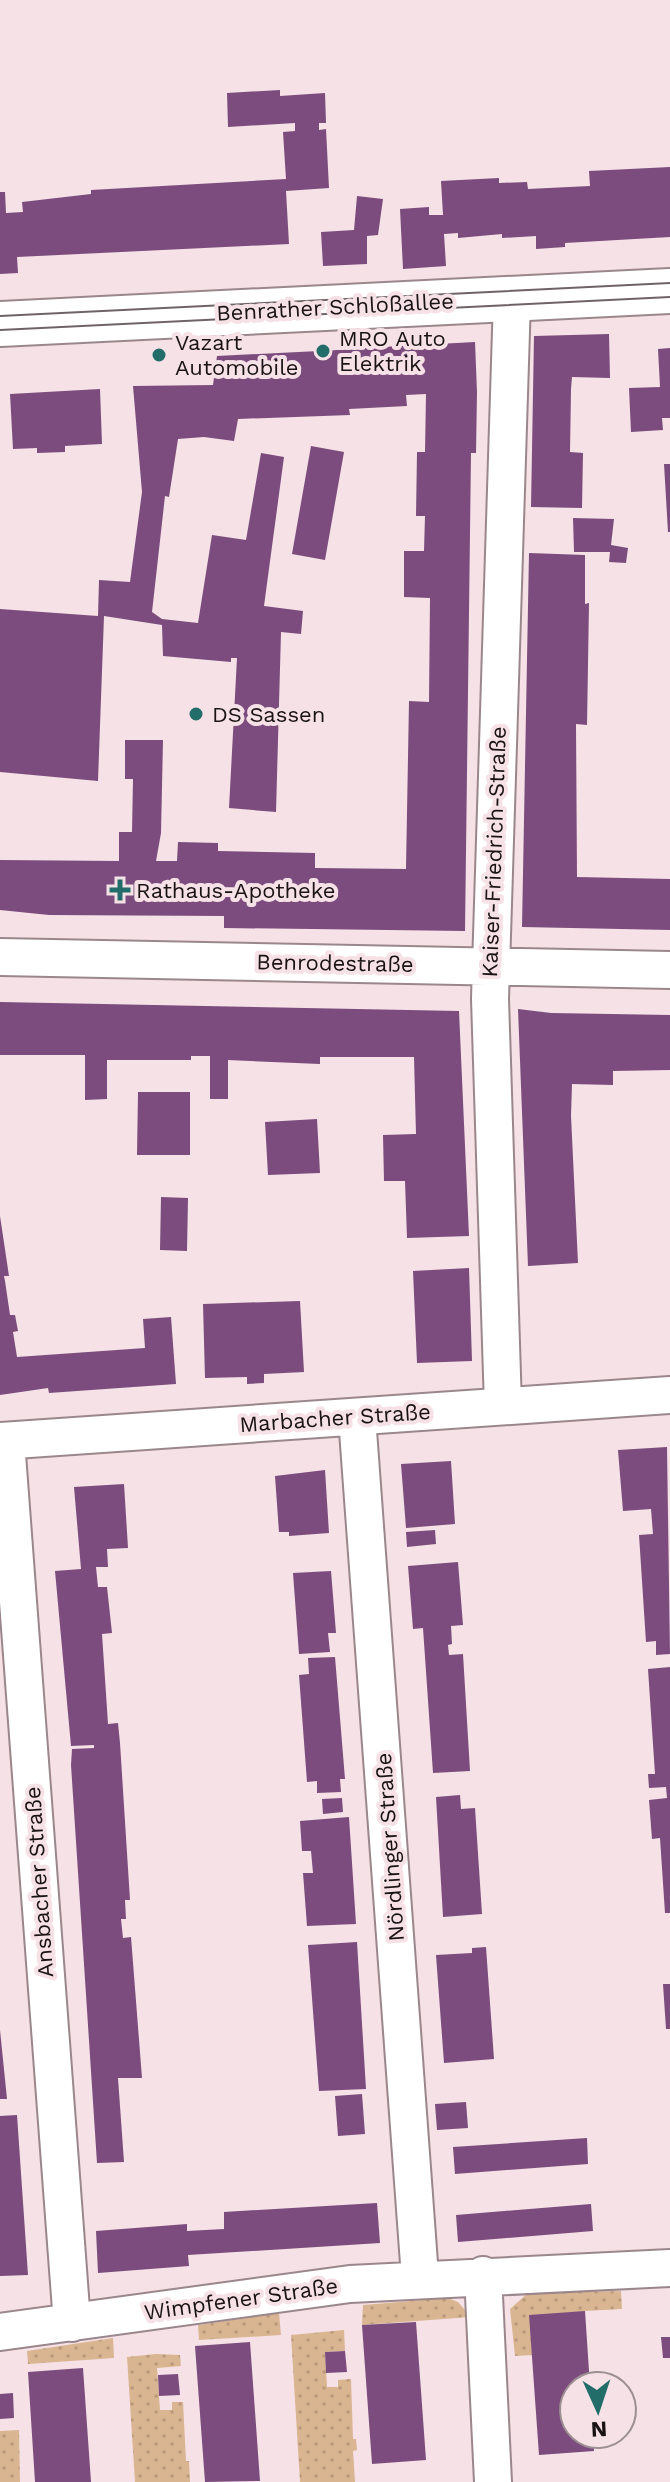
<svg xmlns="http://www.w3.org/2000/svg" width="670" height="2482" font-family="'Work Sans',sans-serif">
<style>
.grass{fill:url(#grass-dots)}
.building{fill:#7b4c7d}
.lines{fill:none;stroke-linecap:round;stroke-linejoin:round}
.minor-casing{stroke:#9a878c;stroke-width:40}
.major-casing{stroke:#9a878c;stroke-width:48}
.minor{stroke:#fff;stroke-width:36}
.major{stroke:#fff;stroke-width:44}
.tram{stroke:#6f6366;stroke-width:2}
.poi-dot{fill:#226d69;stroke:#f5e1e6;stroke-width:3}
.labels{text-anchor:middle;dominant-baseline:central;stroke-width:8;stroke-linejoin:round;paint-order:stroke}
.street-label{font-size:22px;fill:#1a1315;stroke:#f5e1e6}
.poi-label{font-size:22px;fill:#1a1315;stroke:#f5e1e6;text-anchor:start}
</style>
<defs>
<pattern id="grass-dots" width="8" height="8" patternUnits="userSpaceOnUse" patternTransform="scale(2)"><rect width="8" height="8" fill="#dab591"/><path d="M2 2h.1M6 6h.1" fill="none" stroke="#ba9b7c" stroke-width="1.8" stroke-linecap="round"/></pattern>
</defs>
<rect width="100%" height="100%" fill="#f5e1e6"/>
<path class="grass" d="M621,2291L622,2309L585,2311L532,2355L515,2356L510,2309L528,2293Z
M448,2298L458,2302L471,2317L362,2325L363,2305Z
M279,2313L281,2335L199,2340L198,2325Z
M344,2330L345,2351L325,2352L327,2387H338V2380L351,2379L353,2439H356L357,2450L353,2451L355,2482H300L291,2335Z
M113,2338L114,2358L28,2364L27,2351Z
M156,2354L180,2355L181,2366L157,2368L160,2410H172V2402H183L186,2461H189L190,2482H135L127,2357Z
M19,2430L20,2482H0V2431Z"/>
<path class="building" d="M280,90V96L325,93L326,123H319V130L326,129L329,188L286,191L289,244L17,257L18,273L0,274V192H5L6,213L23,212L22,202L91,194V190L286,179L283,132L295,131V123L228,127L227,93Z
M670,167V237L565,243V247L536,249V236L502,238V234L458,238V233L444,234L446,266L403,269L400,209L429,207V215H443L441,181L499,178V183L527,182L528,189L590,186L589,171Z
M357,196L383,199L378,235L367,236V264L323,266L321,232L354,230Z
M609,334L610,378L572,377L571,389L570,452L583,453L582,508L531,507L534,336Z
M475,342L477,392L476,453H471L465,931L224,928V916L49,915L0,910V860L119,861V832H132L133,779H125V740H163L161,833L156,861H177L178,842L218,843V851L315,853V868L406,869L409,701L429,702L430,598L404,597V551H424L425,516H416L417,452H425L426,394L406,395L407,406L349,409L350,415L238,419L234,441L204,437L178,439L169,497L165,496L152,612L162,619L198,623L212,535L246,540L261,453L284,457L264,606L303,611L301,634L281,632L276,812L229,808L237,658H231V662L163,656L162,625L104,616L98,781L0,772V609L98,616L99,580L130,582L142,492L133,386L213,385L217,356L358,349V345L382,343V347Z
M670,348V418H662L663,430L631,432L629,388L660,387L658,349Z
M100,389L102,444L65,446V452L37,453V448L13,449L10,394Z
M311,446L344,452L325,560L292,554Z
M664,464H670V532H668Z
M573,518L614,519L611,545L628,548L626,563L609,562L610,552H574Z
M529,553L585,555V604L589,603L587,725L576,724L577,877L670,879V930L522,927Z
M0,1002L459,1011L469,1236L407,1238L405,1181H384L383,1135L416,1134L414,1057H320V1064L228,1060V1099H210V1056H191V1060H107V1099L85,1100V1055H0Z
M518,1009L551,1013L670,1015V1070L613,1071V1085L572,1084L571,1116L578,1263L528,1266Z
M138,1092H190V1155H137Z
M317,1119L320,1173L268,1175L265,1122Z
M161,1197L188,1198L187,1251L160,1250Z
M0,1216L9,1276H4L5,1281L10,1315H15L18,1331L13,1332L17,1357L145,1348L143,1319L171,1317L176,1384L49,1393L48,1388L0,1395Z
M469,1268L472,1361L417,1363L413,1271Z
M300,1301L304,1372L264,1374V1383L247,1384V1377L205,1378L203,1304Z
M667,1447L670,1654L656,1655V1641L646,1642L639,1535L653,1534L651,1509L623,1511L618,1450Z
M451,1461L455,1524L406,1528L401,1464Z
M325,1470L329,1533L289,1536V1532H279L275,1476Z
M124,1484L128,1548L107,1549L108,1567H96L98,1587H107L112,1633L102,1634L108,1724L118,1723L120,1743L130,1900H125L126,1919H121L123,1938L131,1937L142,2078H118L124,2162L97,2163L71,1765L72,1749L94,1748V1745L71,1746L55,1571L81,1569L74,1487Z
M435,1530L436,1544L407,1547L406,1532Z
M458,1562L463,1625L451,1626L452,1644L448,1645L449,1655L463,1654L470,1771L433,1773L423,1628L413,1629L408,1566Z
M331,1571L336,1633H328L330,1652L299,1654L293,1573Z
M335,1657L345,1779H340L341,1792L317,1793V1781L307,1782L299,1675L309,1674L308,1658Z
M670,1667V1913H665L660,1838L652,1839L649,1800L667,1798L666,1787L649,1788L648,1774H655L648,1669Z
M460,1795L461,1809L475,1808L482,1914L443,1917L436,1797Z
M342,1798L343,1812L323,1814L322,1799Z
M349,1817L356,1924L307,1926L303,1873H313L311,1851H302L300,1821Z
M357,1942L366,2089L319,2091L308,1945Z
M486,1947L494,2059L444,2063L436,1955L472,1953V1948Z
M663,1984H670V2029H666Z
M0,2030L7,2099H0Z
M362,2094L365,2134L338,2136L335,2096Z
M466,2102L468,2128L437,2130L435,2104Z
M17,2115L28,2275L0,2276V2116Z
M587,2138L588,2164L455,2174L453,2147Z
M377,2203L380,2243L188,2255L189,2266L98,2273L96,2231L187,2224V2231L224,2229V2212Z
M591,2204L593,2231L458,2242L456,2215Z
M585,2311L590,2386H574V2434H593L594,2451L539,2455L529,2315Z
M416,2322L426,2460L372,2464L362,2325Z
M661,2337H670V2358H663Z
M250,2342L260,2481L205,2482L195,2346Z
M345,2351L347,2372L326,2373L325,2352Z
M83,2368L91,2482H35L28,2372Z
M178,2374L180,2395L159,2396L158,2375Z
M13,2393L14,2418L0,2419V2394Z"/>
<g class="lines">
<g class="minor-casing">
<path id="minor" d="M0,957L670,970
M503,1406L490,999L512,299
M357,1417L420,2277
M0,1441L670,1395
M6,1441L72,2323
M483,2275L493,2482
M0,2332L350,2284L670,2268"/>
</g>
<g class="major-casing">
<path id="major" d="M0,324L670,291"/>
</g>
<use href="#minor" class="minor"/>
<use href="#major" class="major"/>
<path class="tram" d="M0,316L670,283
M0,330L670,297"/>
</g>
<g class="poi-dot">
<circle cx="323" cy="351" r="8"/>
<circle cx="159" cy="355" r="8"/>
<circle cx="196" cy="714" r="8"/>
<path d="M116 878h8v8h8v8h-8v8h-8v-8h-8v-8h8z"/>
</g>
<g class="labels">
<g class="street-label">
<text transform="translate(335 307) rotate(-3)">Benrather Schloßallee</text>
<text transform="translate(494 852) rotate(-88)">Kaiser-Friedrich-Straße</text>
<text transform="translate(335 963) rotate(1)">Benrodestraße</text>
<text transform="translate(335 1418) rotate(-4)">Marbacher Straße</text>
<text transform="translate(390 1847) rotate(-94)">Nördlinger Straße</text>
<text transform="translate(39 1882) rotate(-94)">Ansbacher Straße</text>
<text transform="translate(241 2299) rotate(-8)">Wimpfener Straße</text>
</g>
<g class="poi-label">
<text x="339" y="338">MRO Auto<tspan x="339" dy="25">Elektrik</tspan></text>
<text x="175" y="342">Vazart<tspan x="175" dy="25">Automobile</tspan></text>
<text x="212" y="714">DS Sassen</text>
<text x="136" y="890">Rathaus-Apotheke</text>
</g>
</g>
<g transform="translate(598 2410) rotate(177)"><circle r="38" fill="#f5e1e6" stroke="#9d8f92" stroke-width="2"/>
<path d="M0-6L14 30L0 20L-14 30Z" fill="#226d69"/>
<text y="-12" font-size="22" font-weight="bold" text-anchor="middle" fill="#1a1315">N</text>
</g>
</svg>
